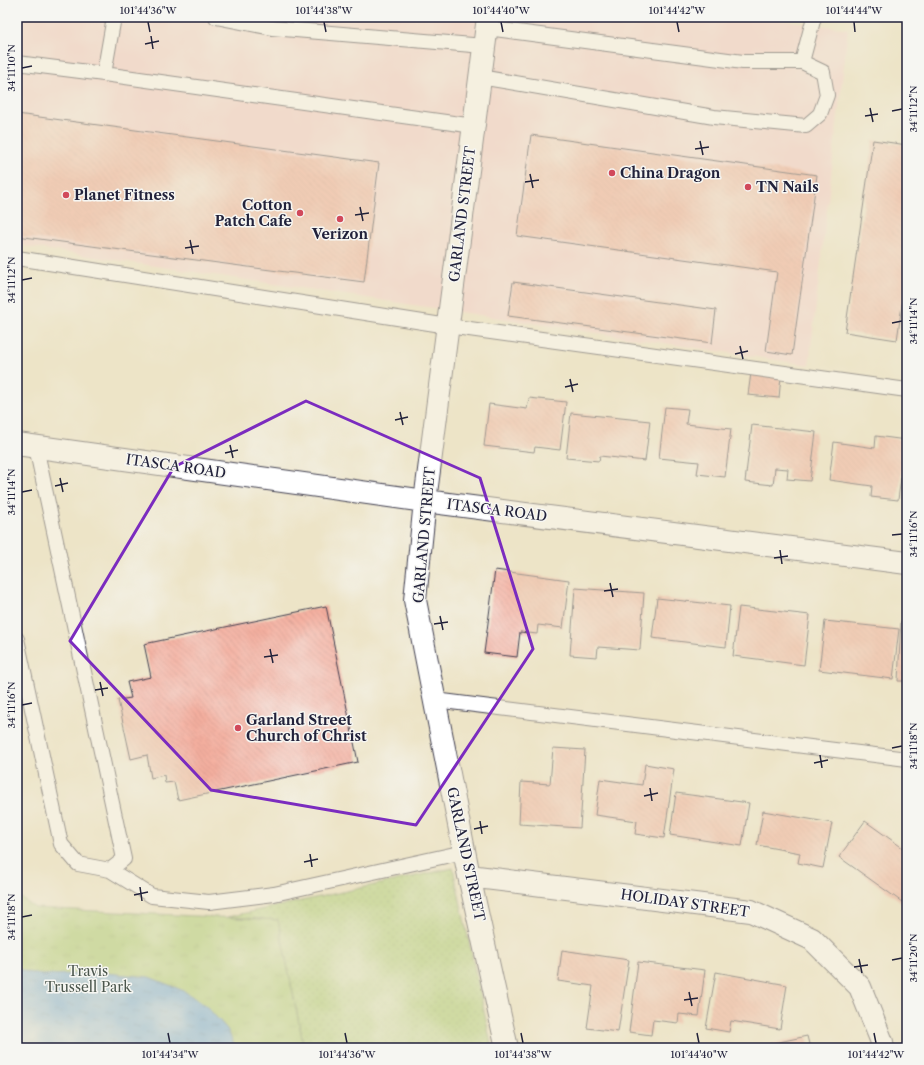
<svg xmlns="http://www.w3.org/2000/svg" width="924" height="1065" font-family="'Libre Caslon Text',serif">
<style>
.built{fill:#f7cfd0}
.grass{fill:url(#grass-dots);stroke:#67785a}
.park{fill:url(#park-tufts);stroke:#67785a}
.water{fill:url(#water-ripples);stroke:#4a6890}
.building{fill:url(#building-back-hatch)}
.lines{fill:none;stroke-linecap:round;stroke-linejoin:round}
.lane-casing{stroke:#403f50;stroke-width:16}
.street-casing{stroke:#403f50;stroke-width:24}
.lane{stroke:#fff;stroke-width:14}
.street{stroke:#fff;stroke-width:22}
.marked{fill:none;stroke:#7b2cbf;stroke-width:3;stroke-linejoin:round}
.ticks{fill:none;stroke:#22223b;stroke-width:1.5}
.poi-dot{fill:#d1495b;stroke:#f6f6f2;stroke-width:1.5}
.labels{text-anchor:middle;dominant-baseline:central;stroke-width:3;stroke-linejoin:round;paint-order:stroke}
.poi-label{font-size:14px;font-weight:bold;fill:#22223b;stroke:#f6f6f2;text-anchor:start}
.street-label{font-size:14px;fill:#22223b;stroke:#f6f6f2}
.park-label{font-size:14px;fill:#4b564d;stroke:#f6f6f2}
.neatline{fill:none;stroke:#22223b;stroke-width:1.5}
.ticks-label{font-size:10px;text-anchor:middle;fill:#22223b}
</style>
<defs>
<pattern id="grass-dots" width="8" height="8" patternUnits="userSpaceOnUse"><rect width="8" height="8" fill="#accf78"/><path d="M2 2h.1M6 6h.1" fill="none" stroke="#94b169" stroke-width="1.8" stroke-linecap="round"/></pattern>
<pattern id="park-tufts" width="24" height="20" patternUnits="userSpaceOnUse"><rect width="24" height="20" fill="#accf78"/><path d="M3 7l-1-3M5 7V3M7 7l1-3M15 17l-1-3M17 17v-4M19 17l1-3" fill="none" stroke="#94b169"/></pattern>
<pattern id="water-ripples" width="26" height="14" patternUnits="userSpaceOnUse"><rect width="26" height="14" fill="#73aee4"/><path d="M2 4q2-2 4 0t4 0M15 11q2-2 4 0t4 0" fill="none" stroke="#5e8dba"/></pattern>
<pattern id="building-back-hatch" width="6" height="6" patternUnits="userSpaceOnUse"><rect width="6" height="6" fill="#f4af9f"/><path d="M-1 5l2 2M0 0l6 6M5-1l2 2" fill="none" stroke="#d1968a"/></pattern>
</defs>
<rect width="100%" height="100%" fill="#f6f6f2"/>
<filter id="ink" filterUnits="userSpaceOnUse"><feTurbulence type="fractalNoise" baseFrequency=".025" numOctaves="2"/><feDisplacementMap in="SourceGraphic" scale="8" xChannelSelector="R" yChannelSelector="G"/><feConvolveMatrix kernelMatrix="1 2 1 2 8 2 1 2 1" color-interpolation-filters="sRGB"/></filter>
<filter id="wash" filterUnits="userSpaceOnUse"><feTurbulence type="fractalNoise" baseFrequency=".012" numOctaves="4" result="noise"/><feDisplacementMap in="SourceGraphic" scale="16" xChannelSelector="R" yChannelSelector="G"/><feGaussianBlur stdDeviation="0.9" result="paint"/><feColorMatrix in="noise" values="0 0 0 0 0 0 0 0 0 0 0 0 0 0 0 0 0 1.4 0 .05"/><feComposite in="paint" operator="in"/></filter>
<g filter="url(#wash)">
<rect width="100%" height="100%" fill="#ede4c7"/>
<path class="built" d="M17,17H759L848,29L809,365L17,245Z"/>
<path class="grass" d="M453,868L492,1048H304L278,920L227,917Z"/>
<path class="park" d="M17,895L35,908L278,920L304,1048H17Z"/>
<path class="water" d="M17,968L27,972L43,975L106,973L149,977L184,991L206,1006L227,1029L236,1048H17Z"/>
<g id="blocks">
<path class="building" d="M17,114L379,163L364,282L263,269L17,236Z
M531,135L817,175L792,355L766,351L777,272L517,236Z
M873,140L907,145V271L897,340L845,332Z
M513,282L716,310L712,343L508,316Z
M751,373L781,376L779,398L748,395Z
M529,398L566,402L560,450L535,447L534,452L484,446L489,404L527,409Z
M665,407L688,409L686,424L731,429L725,477L697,474L699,462L659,458Z
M571,413L650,421L645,461L600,456L599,461L566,458Z
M752,425L816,432L810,481L787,479L788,469L775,468L773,485L745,482Z
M876,436L906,440L898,500L871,497L872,486L829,480L834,442L875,448Z
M495,570L569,580L563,628L538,625L537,634L520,632L517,657L484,653Z
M575,588L644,593L640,650L598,647L597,657L570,655Z
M657,598L730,606L726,647L652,638Z
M326,606L358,762L178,800L174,782L165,783L164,775L151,778L147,755L131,759L118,700L131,698L127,682L151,677L144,644Z
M739,607L810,615L804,665L733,656Z
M825,621L899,629L893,679L819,670Z
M901,621H907V681H898Z
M553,748L585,750L580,828L519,824L521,782L550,784Z
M645,764L674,769L664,838L635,834L637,821L595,815L600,779L642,785Z
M676,793L749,803L742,846L670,835Z
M763,811L832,823L823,868L798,863L800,853L757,845Z
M865,821L907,851V895L902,902L839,857Z
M562,950L629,960L618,1032L587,1028L593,986L558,981Z
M638,962L705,970L699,1016L679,1014L678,1023L653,1020L651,1035L629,1032Z
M716,972L787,985L780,1029L731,1021L729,1032L706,1028Z
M807,1036L810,1048H771L770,1044Z"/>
</g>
</g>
<g filter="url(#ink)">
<use href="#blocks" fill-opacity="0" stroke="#403f50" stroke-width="1"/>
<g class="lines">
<g class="lane-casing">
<path id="lane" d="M216,17L272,28L484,46
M487,28L743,62H802
M17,63L104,74L474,126
M104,74L114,17
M480,77L714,117L806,126L820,114L827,95L823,72L802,62L814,17
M17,258L448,326L907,390
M17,639L61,844L78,864L110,870L124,859L36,447
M435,700L907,759
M110,870L152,896L209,902L274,894L464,852"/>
</g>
<g class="street-casing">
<path id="street" d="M488,17L425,501L415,600L469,876L507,1048
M17,444L425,501L907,563
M469,876L751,911L812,939L860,987L882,1042L883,1048"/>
</g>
<use href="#lane" class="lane"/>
<use href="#street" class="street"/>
</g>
</g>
<path d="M0 0H924V1065H0ZM306,401L480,478L533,649L416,825L211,790L70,641L174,467Z" fill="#ede4c7" fill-opacity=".55" fill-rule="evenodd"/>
<path class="marked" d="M306,401L480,478L533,649L416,825L211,790L70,641L174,467Z"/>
<path class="ticks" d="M148,22L150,32M324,22L326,32M501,22L503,32M677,22L679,32M854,22L855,32M151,36L153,49M145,44L159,41M22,68L32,66M870,108L873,122M892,111L902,109M865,116L878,114M700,141L703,155M695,149L709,147M530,174L533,188M525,182L539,180M360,207L363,221M355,215L369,213M190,240L193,254M185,248L199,246M22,280L32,278M892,323L902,321M740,346L743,359M735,354L748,351M570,379L573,392M565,387L578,384M400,412L403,425M395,420L408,417M230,445L233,458M225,453L238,450M60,478L63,492M55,486L68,483M22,492L32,490M892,535L902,534M780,550L782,564M774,558L788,556M610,583L613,597M604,591L618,589M440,616L443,630M434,624L448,622M270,649L273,663M264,657L278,655M100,682L103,696M95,690L108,688M22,705L32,703M892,748L902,746M820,755L822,768M814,763L828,760M650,788L652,801M644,796L658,793M480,821L482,834M474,829L488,826M310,854L312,867M304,862L318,859M140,887L142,901M134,895L148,892M22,917L32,915M859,959L862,973M892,960L902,958M854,967L868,965M689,992L692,1006M684,1000L698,998M168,1033L170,1043M345,1033L347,1043M521,1033L523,1043M697,1033L699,1043M874,1033L876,1043"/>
<g class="poi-dot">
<circle cx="612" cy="173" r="4"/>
<circle cx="748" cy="187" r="4"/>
<circle cx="66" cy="195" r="4"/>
<circle cx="300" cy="213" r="4"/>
<circle cx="340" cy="219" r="4"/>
<circle cx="238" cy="728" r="4"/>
</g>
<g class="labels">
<g class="poi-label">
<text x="620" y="173">China Dragon</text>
<text x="756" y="187">TN Nails</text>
<text x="74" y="195">Planet Fitness</text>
<text x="292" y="205" text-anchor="end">Cotton<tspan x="292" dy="16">Patch Cafe</tspan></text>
<text x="340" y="234" text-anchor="middle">Verizon</text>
<text x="246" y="720">Garland Street<tspan x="246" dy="16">Church of Christ</tspan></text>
</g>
<g class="street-label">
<text transform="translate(462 214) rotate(-83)">GARLAND STREET</text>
<text transform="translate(176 466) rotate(8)">ITASCA ROAD</text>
<text transform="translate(497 510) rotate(7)">ITASCA ROAD</text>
<text transform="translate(424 535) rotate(-85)">GARLAND STREET</text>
<text transform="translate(466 854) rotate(78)">GARLAND STREET</text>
<text transform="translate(685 903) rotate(8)">HOLIDAY STREET</text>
</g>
<g class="park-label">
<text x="88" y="971">Travis<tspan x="88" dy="16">Trussell Park</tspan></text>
</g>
</g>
<rect width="924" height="1065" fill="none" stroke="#f6f6f2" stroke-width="44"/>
<rect x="22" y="22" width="880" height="1021" class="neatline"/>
<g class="ticks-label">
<text x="148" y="14">101°44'36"W</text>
<text x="324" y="14">101°44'38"W</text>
<text x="501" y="14">101°44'40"W</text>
<text x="677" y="14">101°44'42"W</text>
<text x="854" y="14">101°44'44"W</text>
<text transform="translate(11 68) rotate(-90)" y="4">34°11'10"N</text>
<text transform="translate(913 109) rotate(-90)" y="4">34°11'12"N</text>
<text transform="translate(11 280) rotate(-90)" y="4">34°11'12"N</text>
<text transform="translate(913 321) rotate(-90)" y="4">34°11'14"N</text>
<text transform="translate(11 492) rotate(-90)" y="4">34°11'14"N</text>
<text transform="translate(913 534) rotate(-90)" y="4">34°11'16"N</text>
<text transform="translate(11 705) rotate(-90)" y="4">34°11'16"N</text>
<text transform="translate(913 746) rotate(-90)" y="4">34°11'18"N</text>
<text transform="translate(11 917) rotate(-90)" y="4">34°11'18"N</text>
<text transform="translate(913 958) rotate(-90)" y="4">34°11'20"N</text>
<text x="170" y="1058">101°44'34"W</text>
<text x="347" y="1058">101°44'36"W</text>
<text x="523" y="1058">101°44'38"W</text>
<text x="699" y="1058">101°44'40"W</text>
<text x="876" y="1058">101°44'42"W</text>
</g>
</svg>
